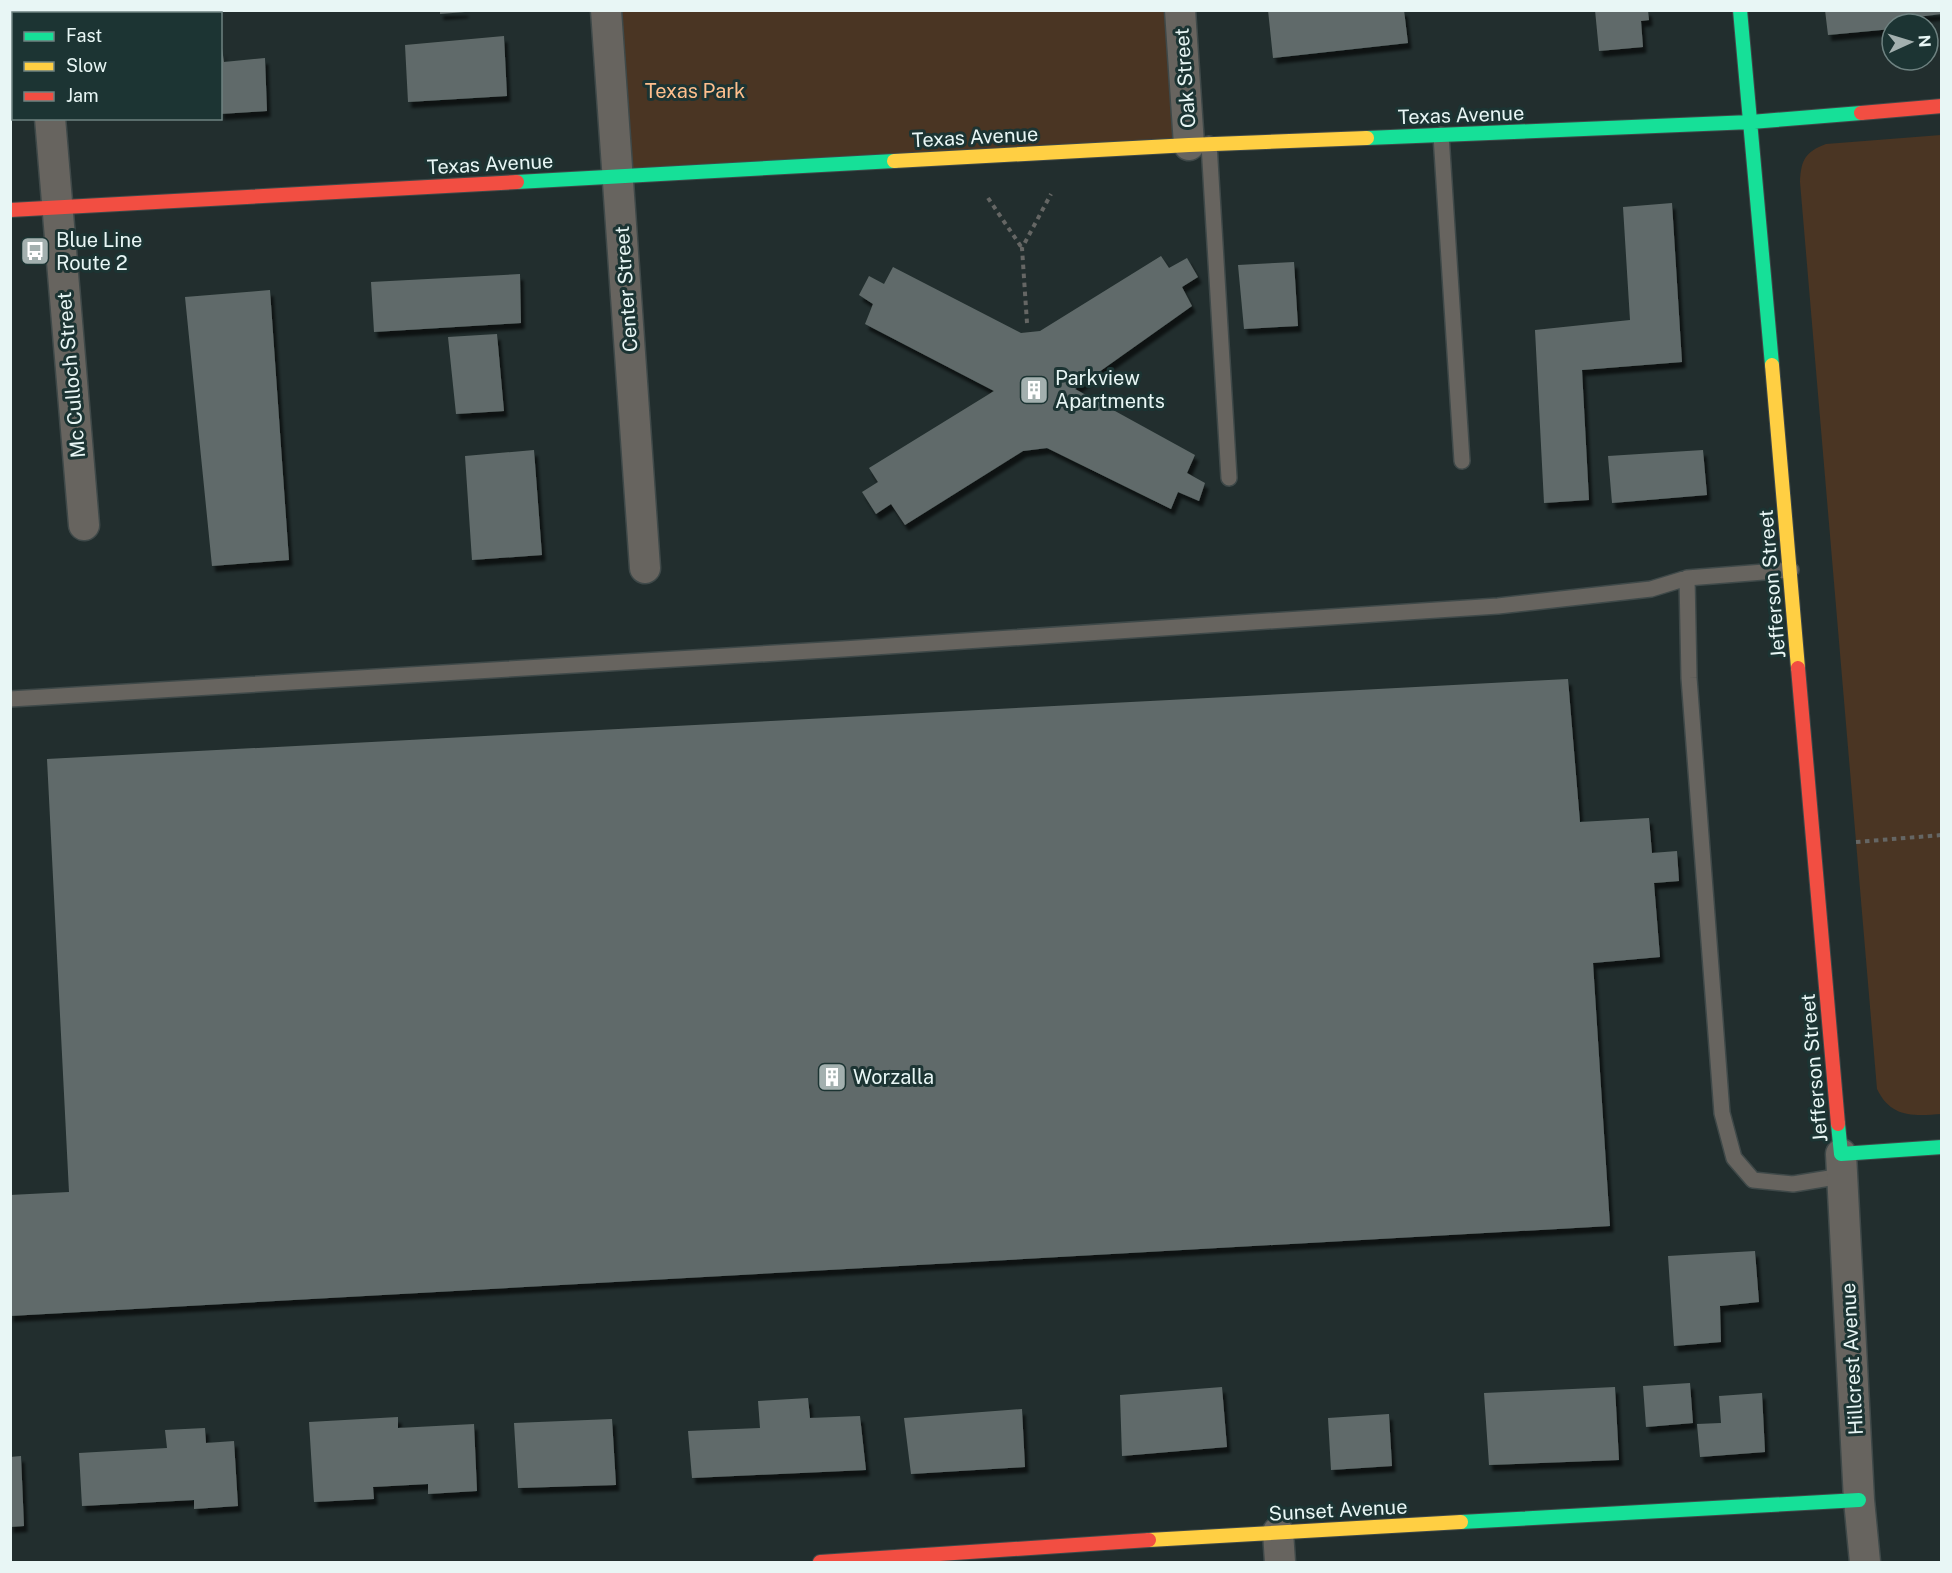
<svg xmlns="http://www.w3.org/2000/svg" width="1952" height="1573" font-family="'Public Sans',sans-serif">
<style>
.green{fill:#4a3523}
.building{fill:#606b6a;filter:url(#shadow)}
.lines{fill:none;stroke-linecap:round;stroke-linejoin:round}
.lane-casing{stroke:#3f4949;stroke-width:18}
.street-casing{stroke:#3f4949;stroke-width:33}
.fast-casing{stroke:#3f4949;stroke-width:16}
.slow-casing{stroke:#3f4949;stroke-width:16}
.jam-casing{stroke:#3f4949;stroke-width:16}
.path{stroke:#656664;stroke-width:4;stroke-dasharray:4.5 4.5;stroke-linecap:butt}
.lane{stroke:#67645f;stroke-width:15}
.street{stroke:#67645f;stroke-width:30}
.fast{stroke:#16e098;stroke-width:14}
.slow{stroke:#ffcf43;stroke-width:14}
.jam{stroke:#f24e42;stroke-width:14}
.labels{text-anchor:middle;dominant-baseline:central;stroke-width:6;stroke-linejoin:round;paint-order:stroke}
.street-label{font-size:20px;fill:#e8f6f5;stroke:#1c3433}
.park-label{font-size:20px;fill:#febf8d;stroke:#1c3433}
.poi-label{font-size:20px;fill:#e8f6f5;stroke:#1c3433;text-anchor:start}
</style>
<defs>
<filter id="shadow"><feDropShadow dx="3.5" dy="6" stdDeviation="1.5" flood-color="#0009"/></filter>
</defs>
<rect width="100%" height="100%" fill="#222e2e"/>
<path class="green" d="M606,11H1180L1189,145L618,176Z
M1941,135L1942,1114C1913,1116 1891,1118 1877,1089L1800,182C1801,160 1805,152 1826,144Z"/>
<path class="building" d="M440,10H465V12L440,14Z
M1268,10H1404L1408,43L1273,58Z
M1595,10H1648L1649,20L1641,21L1643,47L1599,51Z
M1825,10H1942V14L1900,19V24H1892V29L1828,35Z
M504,36L507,96L408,102L405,45Z
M222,48L224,62L265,58L267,111L220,114Z
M1672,203L1682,362L1582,370L1589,500L1544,503L1535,330L1630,320L1623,207Z
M1161,256L1169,268L1187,258L1198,277L1182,287L1192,306L1075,389L1195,455L1187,473L1205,483L1199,501L1178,492L1171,509L1047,448L1023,451L905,525L891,504L876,514L862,492L878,482L869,468L994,391L865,324L873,304L859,295L869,276L884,284L893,267L1021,333L1040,331Z
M1294,262L1298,326L1244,329L1238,265Z
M520,274L521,323L374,332L371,282Z
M270,290L289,560L212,566L185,297Z
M497,334L504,411L456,414L448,337Z
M534,450L542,555L472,560L465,456Z
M1703,450L1707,495L1612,503L1608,456Z
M1568,679L1580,822L1649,818L1652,853L1677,851L1679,881L1654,883L1660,957L1593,963L1610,1226L10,1316V1195L69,1192L47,759Z
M1755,1251L1759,1302L1720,1306L1721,1342L1674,1346L1668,1256Z
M1690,1383L1693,1423L1646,1427L1643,1386Z
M1222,1387L1227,1447L1122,1456L1120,1395Z
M1615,1387L1619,1460L1489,1465L1484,1393Z
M1762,1393L1765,1452L1700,1457L1697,1424L1721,1423L1719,1396Z
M808,1398L810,1418L860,1416L866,1470L692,1478L688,1431L760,1428L758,1401Z
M1022,1409L1025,1467L911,1474L904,1418Z
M1389,1414L1392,1466L1331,1470L1328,1418Z
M398,1417V1428L474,1424L477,1491L428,1494V1484L373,1487L374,1499L314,1502L309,1422Z
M612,1419L616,1485L518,1488L514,1423Z
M205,1428L206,1443L234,1441L238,1506L194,1509V1500L82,1506L79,1453L167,1448L165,1430Z
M21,1456L24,1526L10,1527V1457Z"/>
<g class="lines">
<g class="lane-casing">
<path id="lane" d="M1441,135L1462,461
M1209,144L1229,478
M1687,578L1689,678L1722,1113L1734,1158L1753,1180L1793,1184L1842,1176
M10,699L843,649L1498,606L1651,589L1687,578L1791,570"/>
</g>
<g class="street-casing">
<path id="street" d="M42,10V14
M606,10L645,568
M1180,10L1189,145
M50,118L84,525
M1841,1154L1859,1500L1865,1562
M1278,1532L1280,1562"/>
</g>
<g class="fast-casing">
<path id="fast" d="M1740,10L1772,365
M1367,138L1751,122L1861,113
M517,182L894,161
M1838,1124L1841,1154L1942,1147
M1461,1522L1859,1500"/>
</g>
<g class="slow-casing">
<path id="slow" d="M894,161L1189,145L1367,138
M1772,365L1798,668
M1149,1540L1461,1522"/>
</g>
<g class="jam-casing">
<path id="jam" d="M1861,113L1942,106
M10,210L517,182
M1798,668L1838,1124
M820,1562L1149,1540"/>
</g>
<path class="path" d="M988,198L1022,248
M1027,323L1022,248L1051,194
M1856,842L1942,835"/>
<use href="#lane" class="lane"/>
<use href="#street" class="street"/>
<use href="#fast" class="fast"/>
<use href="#slow" class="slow"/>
<use href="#jam" class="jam"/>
</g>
<defs>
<g id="bus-square" transform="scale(1.5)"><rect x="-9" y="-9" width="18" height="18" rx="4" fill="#a3b0af" stroke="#1c3433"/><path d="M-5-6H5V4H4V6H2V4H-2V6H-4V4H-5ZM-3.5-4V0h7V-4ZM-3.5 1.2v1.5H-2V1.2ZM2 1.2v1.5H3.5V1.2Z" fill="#fff"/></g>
<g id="building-square" transform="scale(1.5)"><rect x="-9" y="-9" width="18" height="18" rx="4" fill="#a3b0af" stroke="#1c3433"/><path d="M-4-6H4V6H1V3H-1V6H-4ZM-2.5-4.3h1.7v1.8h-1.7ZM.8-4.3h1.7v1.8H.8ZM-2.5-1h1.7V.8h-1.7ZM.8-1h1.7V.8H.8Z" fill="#fff"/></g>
</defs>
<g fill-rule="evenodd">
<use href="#bus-square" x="35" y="251"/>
<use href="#building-square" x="1034" y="390"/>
<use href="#building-square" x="832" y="1077"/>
</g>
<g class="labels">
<g class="street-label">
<text transform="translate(1185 78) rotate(-94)">Oak Street</text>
<text transform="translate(1461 115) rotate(-2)">Texas Avenue</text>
<text transform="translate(975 137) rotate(-3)">Texas Avenue</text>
<text transform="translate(490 164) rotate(-3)">Texas Avenue</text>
<text transform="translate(626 289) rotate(-94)">Center Street</text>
<text transform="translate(71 375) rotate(-95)">Mc Culloch Street</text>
<text transform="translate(1772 584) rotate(-95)">Jefferson Street</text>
<text transform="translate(1814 1068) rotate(-95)">Jefferson Street</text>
<text transform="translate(1852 1359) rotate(-93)">Hillcrest Avenue</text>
<text transform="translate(1338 1510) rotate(-3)">Sunset Avenue</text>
</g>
<g class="park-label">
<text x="695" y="91">Texas Park</text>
</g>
<g class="poi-label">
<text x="56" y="240">Blue Line<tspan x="56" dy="23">Route 2</tspan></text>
<text x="1055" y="378">Parkview<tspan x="1055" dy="23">Apartments</tspan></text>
<text x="853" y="1077">Worzalla</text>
</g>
</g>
<rect width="1952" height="1573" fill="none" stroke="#e8f6f5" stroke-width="24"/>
<rect x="12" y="12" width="210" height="108" fill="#1c3433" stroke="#6e8281" stroke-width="1.5"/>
<rect x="24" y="32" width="30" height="9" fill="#16e098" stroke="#6e8281" stroke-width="1.5"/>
<text x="66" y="42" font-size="18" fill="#e8f6f5">Fast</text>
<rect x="24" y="62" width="30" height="9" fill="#ffcf43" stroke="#6e8281" stroke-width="1.5"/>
<text x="66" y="72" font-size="18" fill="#e8f6f5">Slow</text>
<rect x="24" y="92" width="30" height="9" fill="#f24e42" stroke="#6e8281" stroke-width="1.5"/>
<text x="66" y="102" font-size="18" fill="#e8f6f5">Jam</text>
<g transform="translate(1910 42) rotate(86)"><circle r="28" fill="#1c3433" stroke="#6e8281" stroke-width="1.5"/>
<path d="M0-4.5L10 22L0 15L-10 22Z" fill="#a3b0af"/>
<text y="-9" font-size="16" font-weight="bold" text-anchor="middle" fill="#e8f6f5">N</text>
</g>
</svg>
